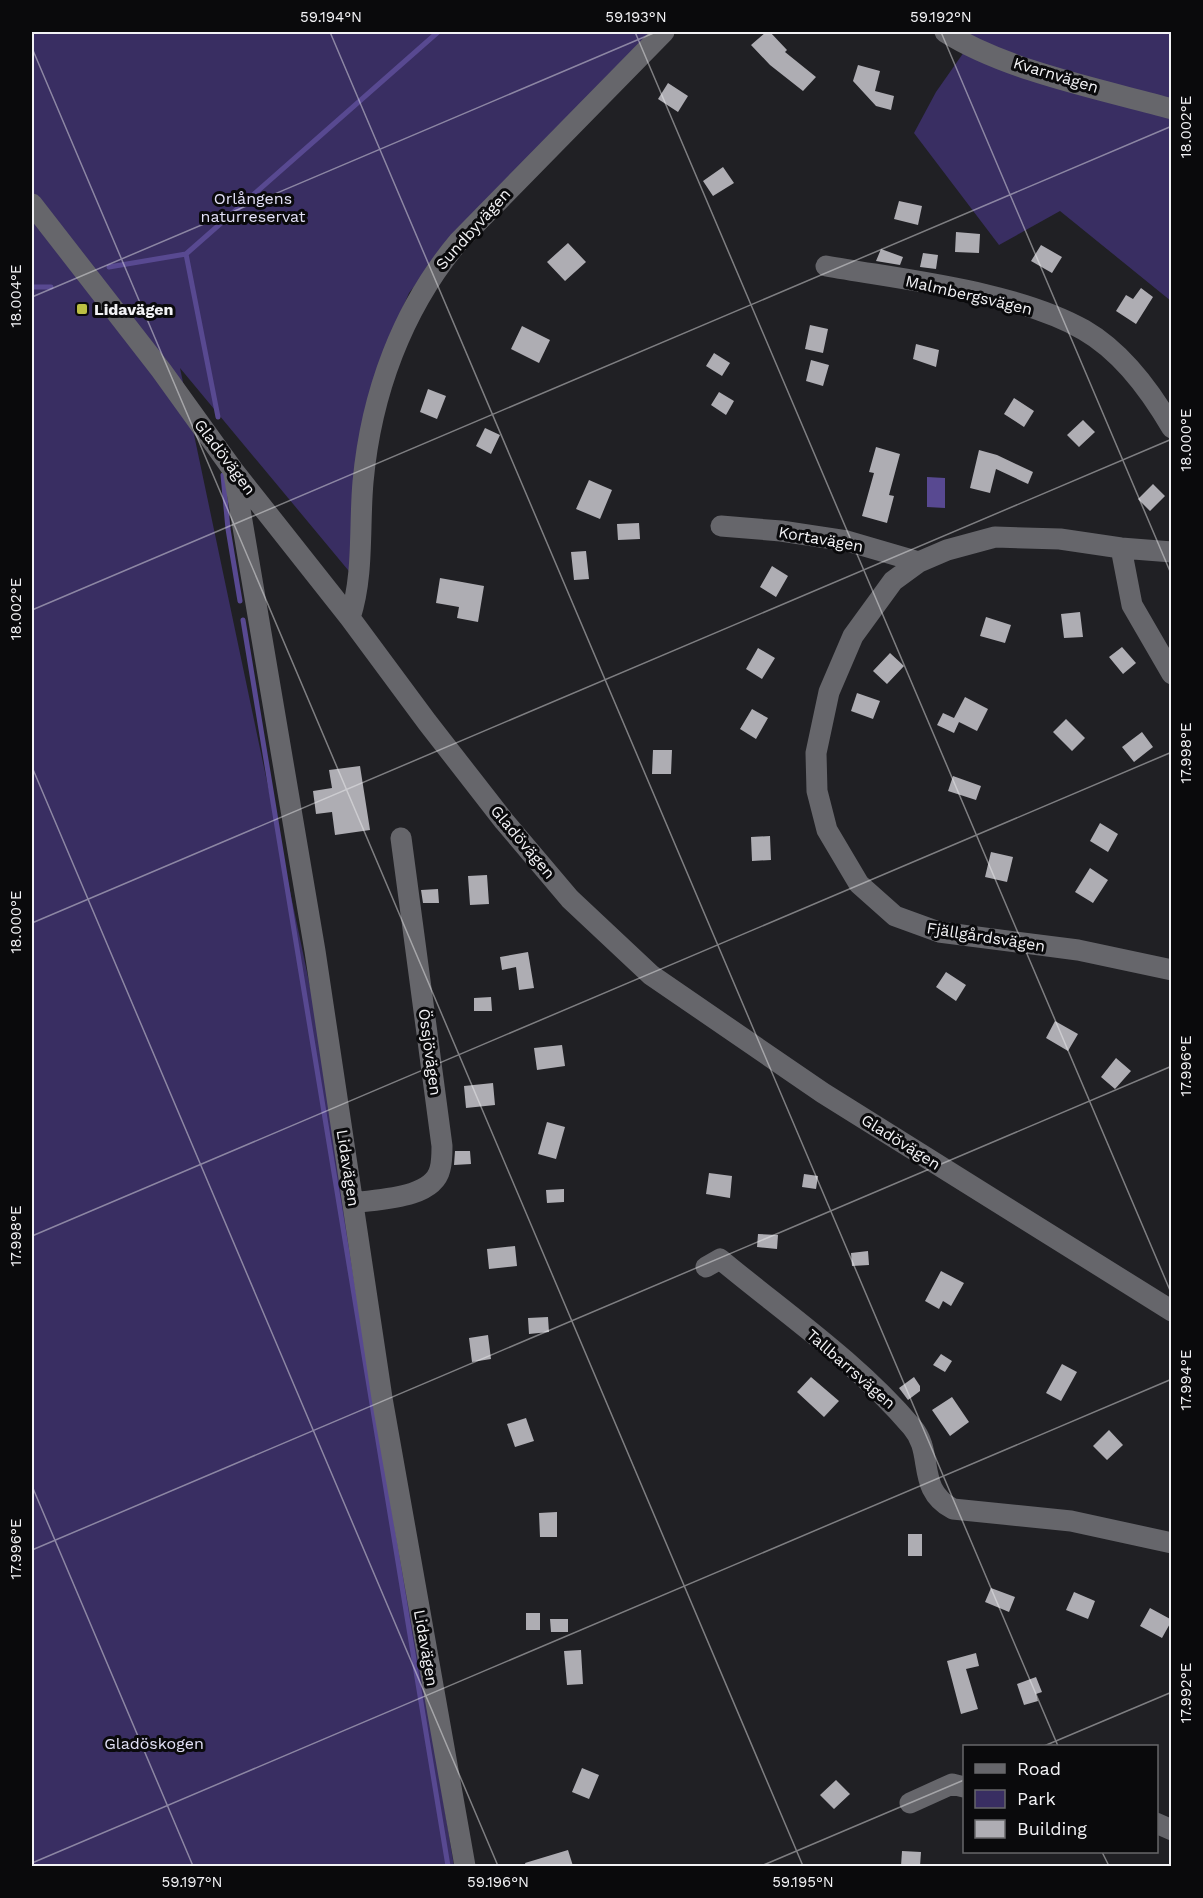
<svg xmlns="http://www.w3.org/2000/svg" width="1203" height="1898" font-family="'Work Sans',sans-serif">
<style>
.green{fill:#392e62}
.water{fill:#584991}
.lines{fill:none;stroke-linecap:round;stroke-linejoin:round}
.stream{stroke:#584991;stroke-width:5}
.building{fill:#aeadb3}
.minor{stroke:#66666b;stroke-width:21}
.ticks{fill:none;stroke:#f2f2f5;stroke-width:1.5;stroke-opacity:0.45}
.poi-dot{fill:#bcbf43;stroke:#0a0a0c;stroke-width:2}
.labels{text-anchor:middle;dominant-baseline:central;stroke-width:6;stroke-linejoin:round;paint-order:stroke}
.street-label{font-size:16px;fill:#f2f2f5;stroke:#0a0a0c}
.park-label{font-size:16px;fill:#e3e1f7;stroke:#0a0a0c}
.poi-label{font-size:16px;font-weight:bold;fill:#f2f2f5;stroke:#0a0a0c;text-anchor:start}
.neatline{fill:none;stroke:#f2f2f5;stroke-width:2}
.ticks-label{font-size:15px;text-anchor:middle;fill:#f2f2f5}
</style>
<rect width="100%" height="100%" fill="#202024"/>
<path class="green" d="M32,32H655L466,220L409,293L388,342L353,576L180,368L315,1010L454,1866H32Z
M936,32H1171V301L1060,211L999,245L914,133L936,92L964,52Z"/>
<path class="water" d="M927,477L945,478V508L927,507Z"/>
<g class="lines">
<path class="stream" d="M109,267L186,254
M32,287H51
M218,417L186,254L438,32
M223,475L228,529L240,601
M243,620L448,1866"/>
</g>
<path class="building" d="M766,32H770L787,50L785,52L816,77L803,91L770,65L751,45Z
M858,65L880,71L875,91L894,96L891,110L876,106L853,81Z
M668,83L688,96L678,112L658,99Z
M723,167L734,183L713,196L703,181Z
M899,201L922,206L918,225L894,219Z
M956,232L980,234L979,253L955,252Z
M568,243L586,262L565,281L547,262Z
M1041,245L1062,257L1052,273L1031,261Z
M881,249L903,257L900,265L876,261Z
M923,253L938,255L936,269L920,267Z
M1141,288L1153,297L1136,324L1116,311L1126,295L1133,299Z
M810,325L828,329L823,353L805,349Z
M522,326L550,340L539,363L511,349Z
M916,344L939,350L936,367L913,359Z
M714,353L730,363L722,376L706,366Z
M811,360L829,365L823,386L806,381Z
M428,389L446,396L437,419L420,412Z
M719,392L734,401L726,415L711,405Z
M1014,398L1034,411L1024,427L1004,414Z
M1083,420L1095,432L1079,447L1067,435Z
M485,428L500,435L491,454L476,446Z
M876,447L900,454L889,495L894,496L887,523L862,516L874,473L869,472Z
M979,450L997,455L1033,472L1028,484L996,469L990,493L970,488Z
M589,480L612,490L600,519L576,509Z
M1153,484L1165,496L1150,511L1138,499Z
M639,523L640,539L618,540L617,524Z
M586,551L589,579L574,580L571,552Z
M772,566L788,576L776,597L760,587Z
M440,578L484,586L478,622L457,618L459,607L436,603Z
M1080,612L1083,637L1064,638L1061,614Z
M986,617L1011,625L1005,643L980,636Z
M1122,647L1136,663L1123,674L1109,657Z
M758,648L775,658L762,679L746,669Z
M890,653L904,666L887,684L873,671Z
M857,693L880,701L873,719L851,711Z
M965,697L988,709L977,731L959,722L954,733L937,725L943,713L954,718Z
M752,709L768,718L756,739L740,729Z
M1066,719L1085,738L1072,751L1053,732Z
M1142,732L1153,747L1134,762L1122,747Z
M653,750H672L671,774H652Z
M360,766L370,830L335,835L332,812L316,814L313,791L332,788L329,770Z
M953,776L981,786L976,800L948,791Z
M1100,823L1118,834L1108,852L1090,841Z
M770,836L771,860L752,861L751,837Z
M991,852L1013,857L1007,882L985,877Z
M1090,868L1108,880L1093,903L1075,892Z
M487,875L489,904L470,905L468,876Z
M438,889L439,903H423L421,890Z
M528,952L534,988L519,990L516,967L502,970L500,957Z
M946,972L966,985L956,1001L936,987Z
M491,997L492,1011H474V998Z
M1055,1021L1078,1034L1068,1051L1046,1038Z
M562,1045L565,1066L537,1070L534,1048Z
M1116,1058L1131,1071L1115,1089L1101,1077Z
M493,1083L495,1105L466,1108L464,1086Z
M547,1122L565,1127L556,1159L538,1154Z
M455,1151H470L471,1164L454,1165Z
M709,1173L732,1176L730,1198L706,1194Z
M804,1174L818,1176L816,1189L802,1187Z
M564,1189V1202L547,1203L546,1190Z
M758,1234L778,1235L777,1249L757,1247Z
M515,1246L517,1266L489,1269L487,1249Z
M868,1251L869,1265L852,1266L851,1253Z
M941,1271L964,1283L951,1306L943,1301L939,1309L925,1301Z
M548,1317L549,1332L529,1334L528,1318Z
M488,1335L491,1359L472,1362L469,1338Z
M941,1354L952,1361L945,1372L933,1365Z
M1062,1364L1077,1372L1061,1401L1046,1393Z
M811,1377L839,1401L824,1417L797,1392Z
M914,1377L920,1386V1391L908,1400L899,1388Z
M952,1397L969,1422L950,1436L932,1410Z
M526,1418L534,1441L515,1447L507,1424Z
M1109,1430L1123,1445L1107,1460L1093,1446Z
M557,1512V1537H540L539,1513Z
M908,1534H922V1556H908Z
M991,1588L1015,1597L1009,1612L985,1602Z
M1074,1592L1095,1601L1088,1619L1066,1610Z
M1150,1608L1172,1620L1162,1638L1140,1626Z
M526,1613H540V1630H526Z
M550,1619H568V1632H551Z
M581,1650L583,1684L567,1685L564,1651Z
M976,1653L979,1666L966,1669L978,1709L961,1714L947,1661Z
M1036,1677L1042,1692L1036,1694L1038,1701L1024,1705L1017,1684Z
M582,1768L599,1775L589,1799L572,1792Z
M836,1780L850,1794L834,1809L820,1795Z
M568,1850L573,1866H526L525,1863Z
M902,1851L921,1852L920,1866H901Z"/>
<g class="lines">
<path class="minor" d="M945,32C1007,71 1100,89 1172,109
M32,204L161,370L233,470L350,618L427,722L504,821L570,899L651,975L823,1093L1172,1311
M826,266C904,280 1015,291 1084,330C1122,352 1150,390 1172,428
M234,474L315,951L382,1398L465,1866
M721,526L781,531L847,541L919,562
M1121,548L1132,605L1172,674
M1172,552L1121,548L1060,539L995,537L947,550L919,562L893,581L853,636L829,692L816,753L817,791L827,830L859,884L895,916L939,932L1078,950L1172,970
M350,618C364,575 359,527 363,482C371,394 402,309 459,241L664,32
M353,1203C378,1199 433,1199 440,1169C442,1162 442,1153 442,1146L401,838
M706,1267L720,1259C785,1313 858,1363 912,1427C935,1453 915,1489 953,1509L1071,1521L1172,1543
M910,1803L952,1784L964,1787
M1156,1823L1172,1830"/>
</g>
<path class="ticks" d="M330,32L1058,1746M635,32L1172,1295M941,32L1172,576M32,48L803,1866M32,297L656,32M32,610L1172,126M32,767L498,1866M32,923L1172,439M32,1236L1172,752M32,1486L193,1866M32,1550L1172,1066M1044,1746L1172,1692M1102,1852L1109,1866M32,1863L1172,1379M761,1866L964,1780"/>
<rect class="poi-dot" x="76" y="303" width="12" height="12" rx="3"/>
<g class="labels">
<g class="street-label">
<text transform="translate(1056 75) rotate(17)">Kvarnvägen</text>
<text transform="translate(473 229) rotate(-48)">Sundbyvägen</text>
<text transform="translate(969 295) rotate(13)">Malmbergsvägen</text>
<text transform="translate(225 457) rotate(53)">Gladövägen</text>
<text transform="translate(821 539) rotate(10)">Kortavägen</text>
<text transform="translate(523 842) rotate(50)">Gladövägen</text>
<text transform="translate(986 937) rotate(9)">Fjällgårdsvägen</text>
<text transform="translate(430 1052) rotate(82)">Össjövägen</text>
<text transform="translate(901 1142) rotate(32)">Gladövägen</text>
<text transform="translate(348 1168) rotate(81)">Lidavägen</text>
<text transform="translate(851 1369) rotate(41)">Tallbarrsvägen</text>
<text transform="translate(426 1648) rotate(80)">Lidavägen</text>
</g>
<g class="park-label">
<text x="253" y="198">Orlångens<tspan x="253" dy="18">naturreservat</tspan></text>
<text x="154" y="1743">Gladöskogen</text>
</g>
<g class="poi-label">
<text x="94" y="309">Lidavägen</text>
</g>
</g>
<rect width="1203" height="1898" fill="none" stroke="#0a0a0c" stroke-width="66"/>
<rect x="963" y="1745" width="195" height="108" fill="#0a0a0c" stroke="#676769" stroke-width="1.5"/>
<rect x="975" y="1764" width="30" height="9" fill="#66666b" stroke="#676769" stroke-width="1.5"/>
<text x="1017" y="1775" font-size="18" fill="#f2f2f5">Road</text>
<rect x="975" y="1790" width="30" height="18" fill="#392e62" stroke="#676769" stroke-width="1.5"/>
<text x="1017" y="1805" font-size="18" fill="#f2f2f5">Park</text>
<rect x="975" y="1820" width="30" height="18" fill="#aeadb3" stroke="#676769" stroke-width="1.5"/>
<text x="1017" y="1835" font-size="18" fill="#f2f2f5">Building</text>
<rect x="33" y="33" width="1137" height="1832" class="neatline"/>
<g class="ticks-label">
<text x="331" y="22">59.194°N</text>
<text x="636" y="22">59.193°N</text>
<text x="941" y="22">59.192°N</text>
<text transform="translate(1186 127) rotate(-90)" y="5">18.002°E</text>
<text transform="translate(16 296) rotate(-90)" y="5">18.004°E</text>
<text transform="translate(1186 440) rotate(-90)" y="5">18.000°E</text>
<text transform="translate(16 609) rotate(-90)" y="5">18.002°E</text>
<text transform="translate(1186 753) rotate(-90)" y="5">17.998°E</text>
<text transform="translate(16 922) rotate(-90)" y="5">18.000°E</text>
<text transform="translate(1186 1066) rotate(-90)" y="5">17.996°E</text>
<text transform="translate(16 1236) rotate(-90)" y="5">17.998°E</text>
<text transform="translate(1186 1380) rotate(-90)" y="5">17.994°E</text>
<text transform="translate(16 1549) rotate(-90)" y="5">17.996°E</text>
<text transform="translate(1186 1693) rotate(-90)" y="5">17.992°E</text>
<text x="192" y="1887">59.197°N</text>
<text x="498" y="1887">59.196°N</text>
<text x="803" y="1887">59.195°N</text>
</g>
</svg>
